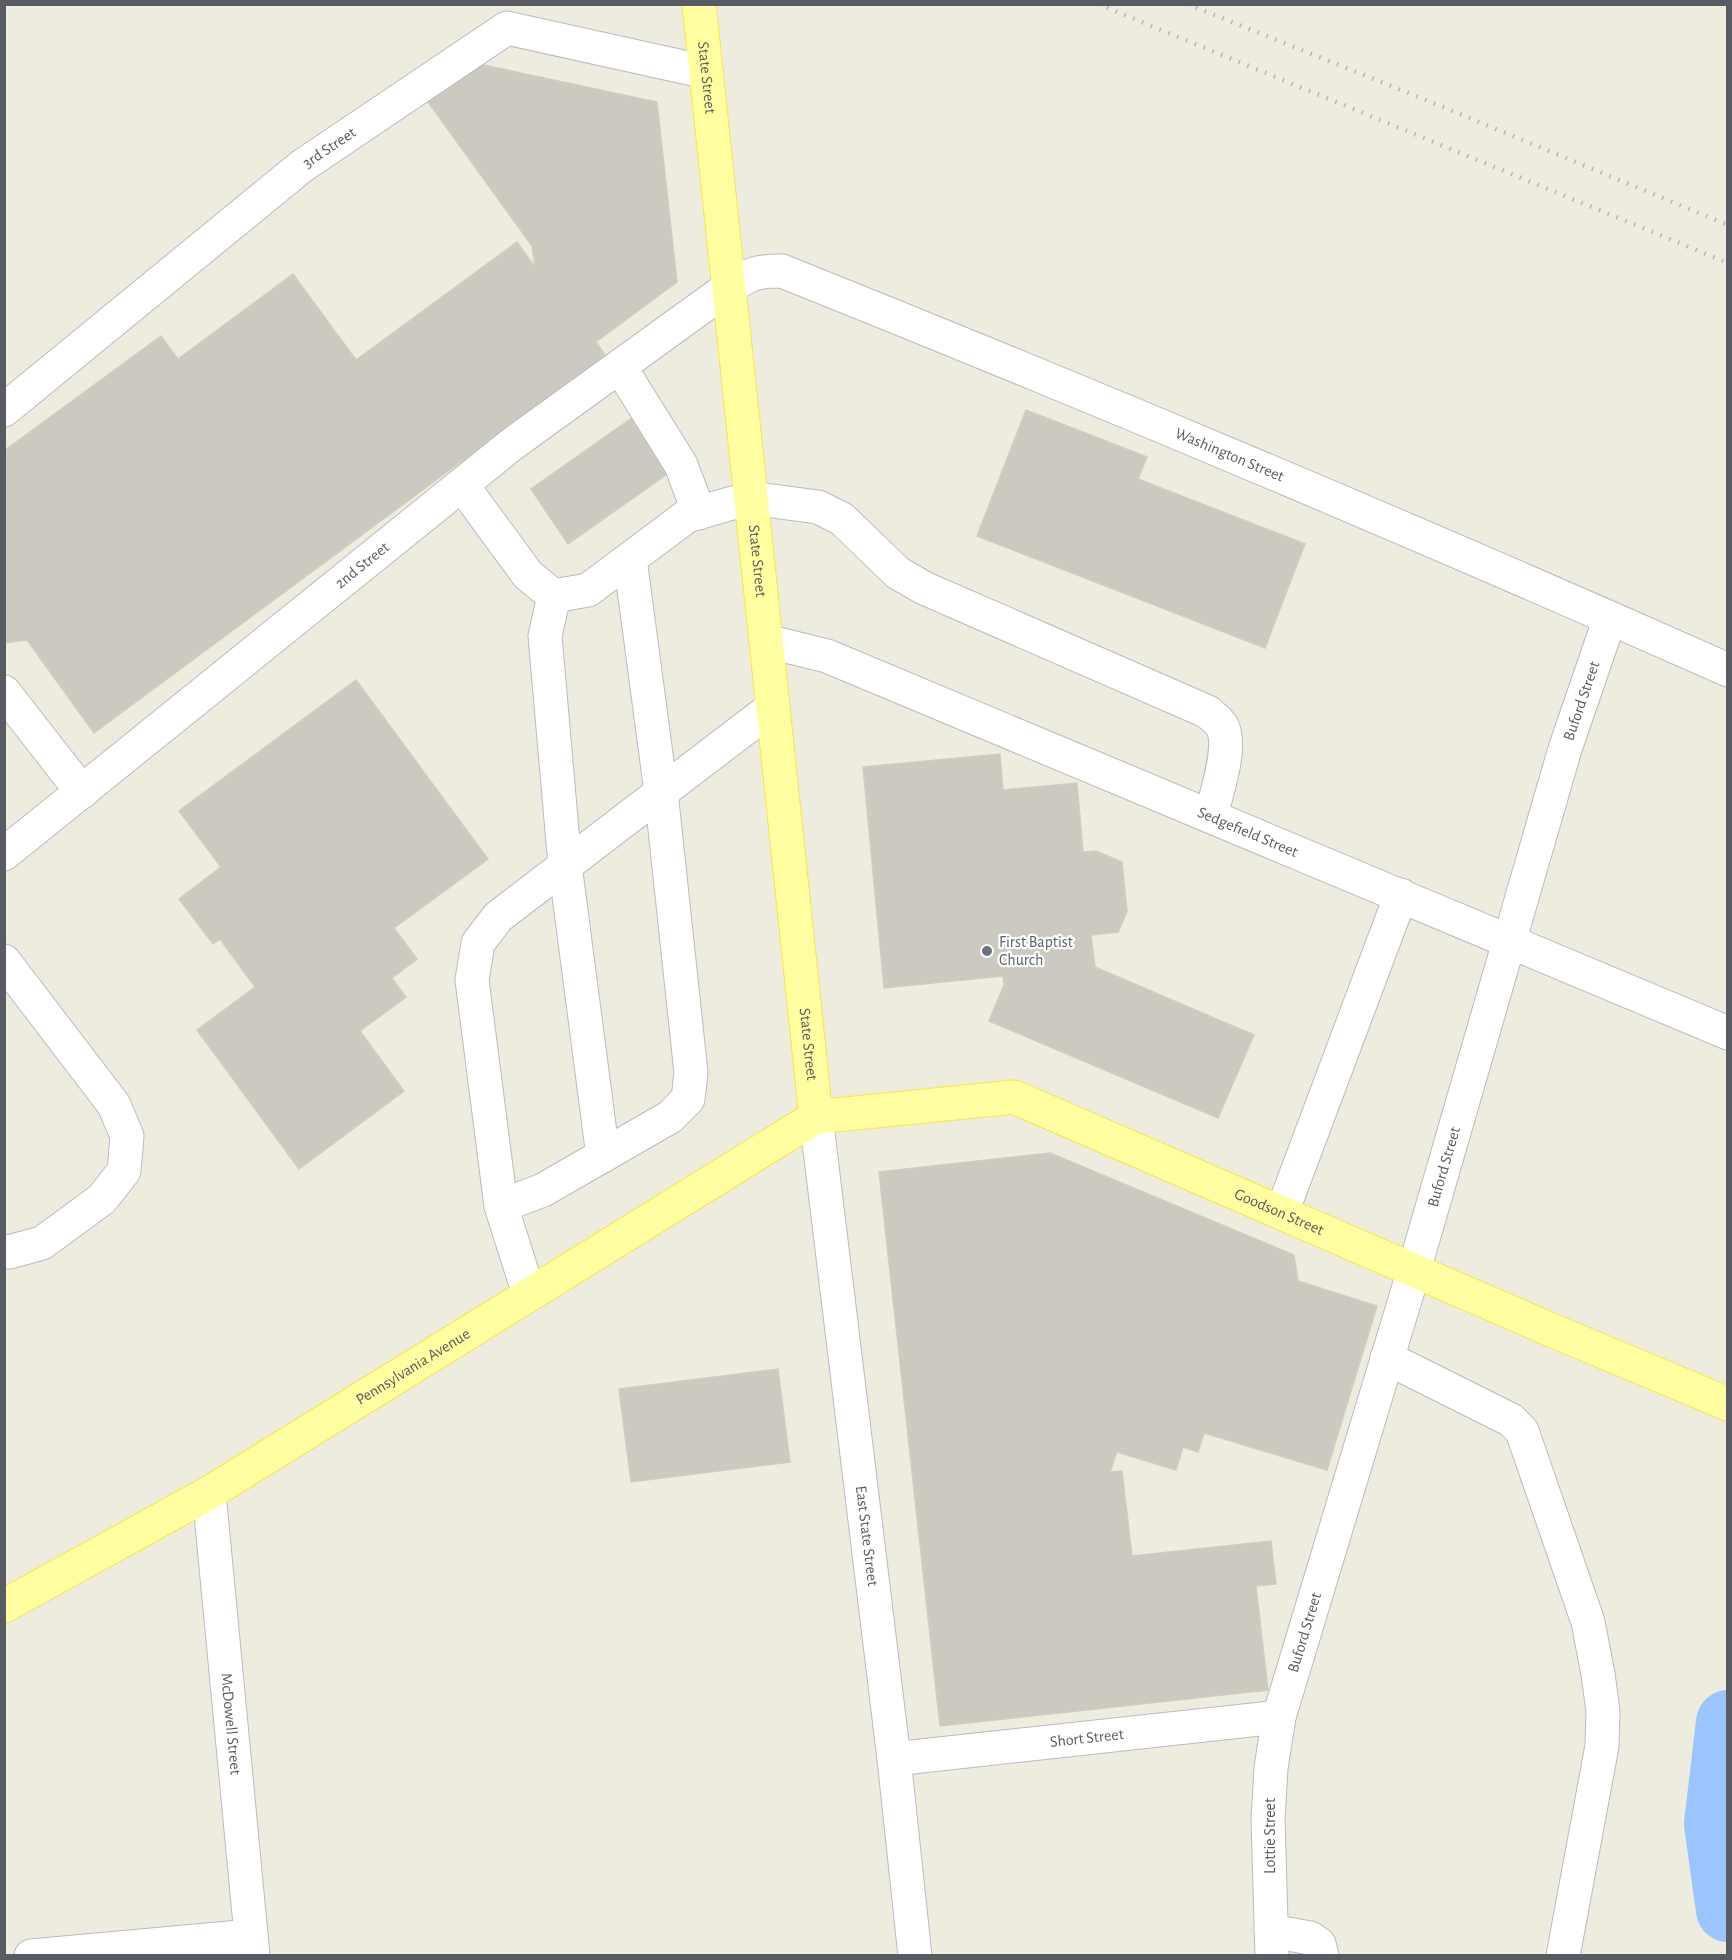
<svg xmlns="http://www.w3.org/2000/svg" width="1732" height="1960" font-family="'Alegreya Sans',sans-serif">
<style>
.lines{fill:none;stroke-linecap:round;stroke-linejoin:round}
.river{stroke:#9cc5ff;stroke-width:64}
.building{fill:#cccac0;stroke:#d1cebd;stroke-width:1.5}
.minor-casing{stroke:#babbc2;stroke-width:35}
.major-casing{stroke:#fbe449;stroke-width:35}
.minor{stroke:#fff;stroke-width:33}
.major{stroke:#fffea1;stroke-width:33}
.rail{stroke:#b5b6b6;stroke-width:4.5;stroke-dasharray:1.5 8;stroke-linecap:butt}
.worship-dot{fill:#6b7280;stroke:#fff;stroke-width:2}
.labels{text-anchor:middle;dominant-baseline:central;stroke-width:4.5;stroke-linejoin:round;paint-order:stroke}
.street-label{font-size:16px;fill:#585b61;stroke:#fff}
.worship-label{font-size:16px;fill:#5b616d;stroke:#fff;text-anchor:start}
</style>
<rect width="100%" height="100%" fill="#edecdf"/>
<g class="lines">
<path class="river" d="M1728,1722L1716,1824L1728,1910"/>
</g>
<path class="building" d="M479,64L657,102L677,282L596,342L605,355L94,733L27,640L4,643V451L161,336L178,359L293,274L356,360L517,242L535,267L532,246L428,102Z
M1026,410L1147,457L1138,479L1305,544L1265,648L977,536Z
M636,415L673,470L568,544L531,489Z
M356,680L488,859L394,928L417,959L392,978L406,997L360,1031L404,1091L299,1169L197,1030L255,987L220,939L213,944L179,899L221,867L179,811Z
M1000,754L1003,790L1077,783L1083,852L1096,851L1122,862L1127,912L1118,932L1091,935L1095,967L1254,1035L1218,1118L989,1021L1004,985L1003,976L884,988L863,767Z
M1050,1153L1294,1255L1298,1281L1377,1306L1327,1470L1204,1433L1198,1452L1183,1447L1176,1470L1117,1452L1110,1472L1122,1471L1132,1556L1271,1541L1276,1584L1256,1586L1268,1690L940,1726L879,1172Z
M778,1369L790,1462L631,1482L619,1389Z"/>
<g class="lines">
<g class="minor-casing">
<g id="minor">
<path d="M620,367L681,465L699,513"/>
<path id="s1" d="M4,410L302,166L507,28L706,72"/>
<path d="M462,485L528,575L554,596L588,590L687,516L750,498L818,507L842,519L898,573L924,588L1208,712C1212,716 1219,721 1222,726C1233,747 1216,793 1211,816"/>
<path d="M554,596L545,636L565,865L603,1156"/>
<path id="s2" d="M766,641L827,656L1728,1033"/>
<path d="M4,692L82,792"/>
<path id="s3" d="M4,854L511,445L728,288C750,274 755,271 782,271C1099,398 1415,531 1728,670"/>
<path d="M4,961L114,1105L127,1136L124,1171L102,1199L42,1243L9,1252L4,1251"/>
<path id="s4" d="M816,1117L894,1759L915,1956"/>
<path d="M501,1206L543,1190L670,1117L688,1099L691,1073L661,792L630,559"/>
<path d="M1282,1212L1401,895"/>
<path d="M529,1294L501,1206L472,980L478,943L498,917L773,707"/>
<path d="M1387,1358L1511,1420L1522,1431L1588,1622L1598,1674L1603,1711L1602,1746L1563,1956"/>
<path id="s5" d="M209,1493L253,1956"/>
<path id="s6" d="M894,1759L1279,1717"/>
<path d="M1271,1931L1310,1938L1319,1944L1322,1956"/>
<path d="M31,1956L251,1936"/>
<path id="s7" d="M1272,1956L1268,1819L1271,1768L1279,1717L1414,1270L1565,749L1610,618"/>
</g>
</g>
<g class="major-casing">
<g id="major">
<path id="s8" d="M699,4L816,1117"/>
<path id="s9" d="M4,1606L209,1493L816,1117L1014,1097L1556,1332L1728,1404"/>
</g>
</g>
<use href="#minor" class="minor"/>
<use href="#major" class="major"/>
<path class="rail" d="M1098,4L1728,263
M1187,4L1421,98L1728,225"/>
</g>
<circle class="worship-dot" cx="987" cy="951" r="6"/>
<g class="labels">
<g class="street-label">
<text stroke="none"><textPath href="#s8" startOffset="74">State Street</textPath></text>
<text stroke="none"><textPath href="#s1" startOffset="418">3rd Street</textPath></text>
<text stroke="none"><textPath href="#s3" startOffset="1461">Washington Street</textPath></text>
<text stroke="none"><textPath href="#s8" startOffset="560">State Street</textPath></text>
<text stroke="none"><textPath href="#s3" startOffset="460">2nd Street</textPath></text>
<text stroke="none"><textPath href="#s7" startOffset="1300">Buford Street</textPath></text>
<text stroke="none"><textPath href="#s2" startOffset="519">Sedgefield Street</textPath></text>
<text stroke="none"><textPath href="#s8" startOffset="1046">State Street</textPath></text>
<text stroke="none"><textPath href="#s7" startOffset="814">Buford Street</textPath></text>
<text stroke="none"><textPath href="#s9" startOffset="1436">Goodson Street</textPath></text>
<text stroke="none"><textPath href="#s9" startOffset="474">Pennsylvania Avenue</textPath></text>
<text stroke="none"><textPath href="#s4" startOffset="422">East State Street</textPath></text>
<text stroke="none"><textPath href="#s7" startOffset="328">Buford Street</textPath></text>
<text stroke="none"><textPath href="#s5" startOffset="232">McDowell Street</textPath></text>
<text stroke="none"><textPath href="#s6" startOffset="194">Short Street</textPath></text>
<text transform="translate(1270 1836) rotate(-90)">Lottie Street</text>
</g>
<g class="worship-label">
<text x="999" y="942">First Baptist<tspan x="999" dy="18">Church</tspan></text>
</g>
</g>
<rect width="1732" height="1960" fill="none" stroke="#585b61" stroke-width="12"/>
</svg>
